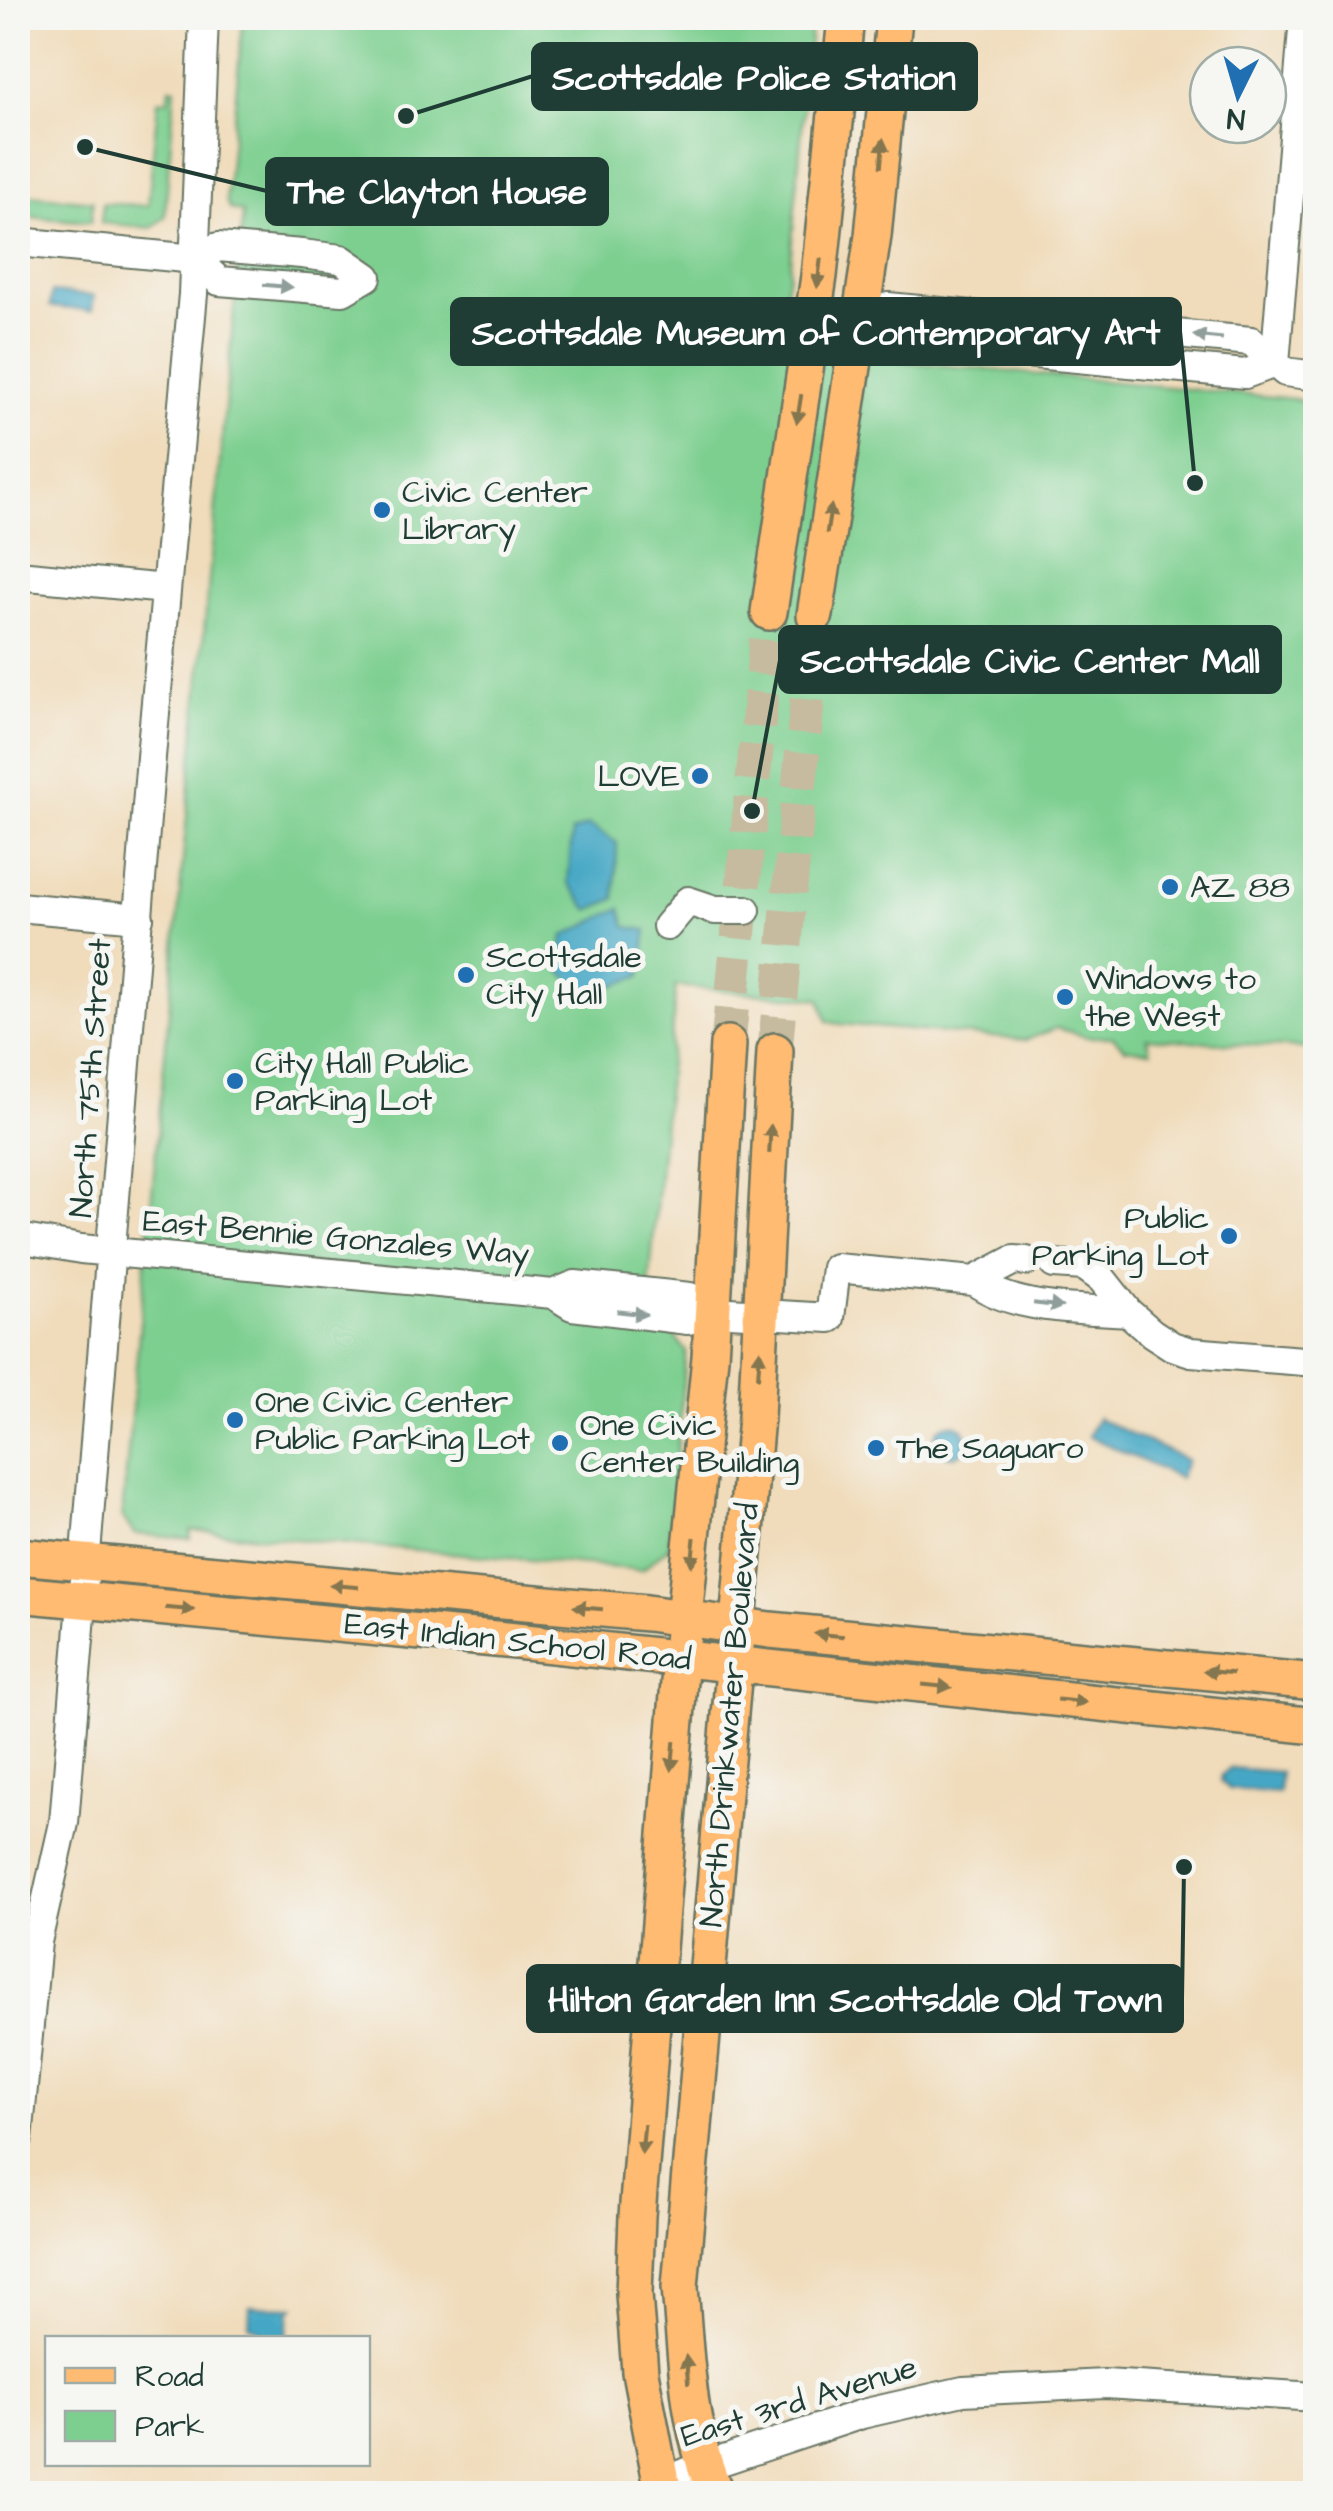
<svg xmlns="http://www.w3.org/2000/svg" width="1333" height="2511" font-family="'Architects Daughter',sans-serif">
<style>
.green{fill:#7dcf90;stroke:#4e8662;stroke-width:2.5}
.water{fill:#45a7c5;stroke:#32727c;stroke-width:2.5}
.lines{fill:none;stroke-linecap:round;stroke-linejoin:round}
.major-tunnel{stroke:#c6bb9f;stroke-width:35;stroke-dasharray:35 18;stroke-linecap:butt}
.minor-casing{stroke:#687463;stroke-width:32}
.major-casing{stroke:#687463;stroke-width:40}
.minor{stroke:#fff;stroke-width:28}
.major{stroke:#ffbb71;stroke-width:35}
.oneway{fill:#84764f}
.oneway2{fill:#8f9e9a}
.poi-dot{fill:#1f6fb2;stroke:#f6f6f2;stroke-width:4}
.labels{text-anchor:middle;dominant-baseline:central;stroke-width:10;stroke-linejoin:round;paint-order:stroke}
.poi-label{font-size:32px;fill:#1f3d34;stroke:#f6f6f2;text-anchor:start}
.street-label{font-size:32px;fill:#1f3d34;stroke:#f6f6f2}
.leader{fill:none;stroke:#1f3d34;stroke-width:4}
.callout-dot{fill:#1f3d34;stroke:#f6f6f2;stroke-width:4}
.callout{fill:#1f3d34;stroke:#1f3d34;stroke-width:4}
.callout-label{font-size:35px;text-anchor:middle;font-weight:bold;fill:#fff}
</style>
<rect width="100%" height="100%" fill="#f6f6f2"/>
<filter id="ink" filterUnits="userSpaceOnUse"><feTurbulence type="fractalNoise" baseFrequency=".01" numOctaves="2"/><feDisplacementMap in="SourceGraphic" scale="20" xChannelSelector="R" yChannelSelector="G"/><feConvolveMatrix kernelMatrix="1 2 1 2 8 2 1 2 1" color-interpolation-filters="sRGB"/></filter>
<filter id="wash" filterUnits="userSpaceOnUse"><feTurbulence type="fractalNoise" baseFrequency=".0048" numOctaves="4" result="noise"/><feDisplacementMap in="SourceGraphic" scale="40" xChannelSelector="R" yChannelSelector="G"/><feGaussianBlur stdDeviation="2.25" result="paint"/><feColorMatrix in="noise" values="0 0 0 0 0 0 0 0 0 0 0 0 0 0 0 0 0 1.4 0 .05"/><feComposite in="paint" operator="in"/></filter>
<g filter="url(#wash)">
<rect width="100%" height="100%" fill="#f0dbba"/>
<path class="green" d="M243,18H812L789,274L774,349L1315,401V1049L1147,1038L1151,1051L1125,1048L1113,1037H1087L1057,1028L1026,1040L839,1024L828,1022L820,999L676,986L646,1321L665,1324L686,1351L669,1547L642,1570L191,1530L190,1539L134,1534L122,1516L243,213L230,209L226,201Z
M170,87L175,88L165,217L151,228L101,223L103,203L148,206L158,101L168,100Z
M18,194L93,201L91,222L18,216Z"/>
<path class="water" d="M52,292L94,296L92,311L50,307Z
M589,825L617,843L615,899L589,910L568,882L572,832Z
M621,908L626,927L647,930L641,976L586,995L560,970L564,936Z
M1097,1418L1187,1460L1179,1478L1088,1436Z
M935 1440a16 16 0 1 1 32 0a16 16 0 1 1-32 0Z
M1230,1768L1280,1772L1278,1793L1229,1789L1221,1781L1222,1775Z
M250,2306L294,2307L290,2311L286,2338H260L261,2331L249,2325Z"/>
</g>
<g filter="url(#ink)">
<g class="lines">
<path class="major-tunnel" d="M728,1044L769,612
M775,1051L815,615"/>
<g class="minor-casing">
<path id="minor" d="M18,242L195,259L218,247L302,254L341,259L367,277L343,291L219,281L195,259
M813,316L860,321L889,340L1245,374L1275,363
M860,321L888,307L1251,341L1285,372L1316,376
M1275,363L1304,18
M18,575L166,589
M18,907L139,918
M667,926L688,901L715,910H746
M18,1238L81,1249L553,1294L572,1306L688,1320L713,1311L830,1318L836,1268L974,1281C1016,1311 1078,1308 1128,1312
M1054,1264L1084,1266L1102,1279L1128,1312L1152,1333L1172,1346L1191,1352L1316,1362
M974,1281L1014,1260L1026,1261
M553,1294L575,1285L622,1290L690,1297L713,1311
M18,2139L37,1942L64,1823L151,757L193,294L204,18
M661,2481L862,2414L963,2391L1105,2384L1316,2397"/>
</g>
<g class="major-casing">
<path id="major" d="M769,612L819,276L846,18
M815,615L873,236L894,18
M18,1556L647,1613L770,1630L1316,1682
M18,1594L506,1640L1316,1726
M667,2494L661,2481L640,2372L634,2294L637,2216L684,1618L710,1357L728,1044
M716,2494C687,2429 686,2357 680,2287L756,1417L775,1051"/>
</g>
<use href="#minor" class="minor"/>
<use href="#major" class="major"/>
</g>
<defs><path id="oneway-solid" d="M-6-.8H1V-3.2L6.5 0L1 3.2V.8H-6Z" transform="scale(2.5)"/></defs>
<g class="oneway">
<use href="#oneway-solid" transform="translate(882 153) rotate(-85)"/>
<use href="#oneway-solid" transform="translate(819 273) rotate(97)"/>
<use href="#oneway-solid" transform="translate(799 409) rotate(99)"/>
<use href="#oneway-solid" transform="translate(829 519) rotate(-81)"/>
<use href="#oneway-solid" transform="translate(770 1139) rotate(-87)"/>
<use href="#oneway-solid" transform="translate(759 1364) rotate(-86)"/>
<use href="#oneway-solid" transform="translate(693 1552) rotate(96)"/>
<use href="#oneway-solid" transform="translate(344 1586) rotate(-175)"/>
<use href="#oneway-solid" transform="translate(588 1608) rotate(-175)"/>
<use href="#oneway-solid" transform="translate(180 1609) rotate(5)"/>
<use href="#oneway-solid" transform="translate(829 1635) rotate(-175)"/>
<use href="#oneway-solid" transform="translate(1218 1672) rotate(-175)"/>
<use href="#oneway-solid" transform="translate(937 1686) rotate(6)"/>
<use href="#oneway-solid" transform="translate(1072 1701) rotate(6)"/>
<use href="#oneway-solid" transform="translate(673 1756) rotate(95)"/>
<use href="#oneway-solid" transform="translate(643 2139) rotate(95)"/>
<use href="#oneway-solid" transform="translate(687 2370) rotate(-95)"/>
</g>
<g class="oneway2">
<use href="#oneway-solid" transform="translate(278 286) rotate(5)"/>
<use href="#oneway-solid" transform="translate(1208 337) rotate(-174)"/>
<use href="#oneway-solid" transform="translate(1048 1305) rotate(7)"/>
<use href="#oneway-solid" transform="translate(632 1313) rotate(7)"/>
</g>
</g>
<g class="poi-dot">
<circle cx="382" cy="510" r="10"/>
<circle cx="700" cy="776" r="10"/>
<circle cx="1170" cy="887" r="10"/>
<circle cx="466" cy="975" r="10"/>
<circle cx="1065" cy="997" r="10"/>
<circle cx="235" cy="1081" r="10"/>
<circle cx="1229" cy="1236" r="10"/>
<circle cx="235" cy="1420" r="10"/>
<circle cx="560" cy="1443" r="10"/>
<circle cx="876" cy="1448" r="10"/>
</g>
<g class="labels">
<g class="poi-label">
<text x="402" y="492">Civic Center<tspan x="402" dy="37">Library</tspan></text>
<text x="680" y="776" text-anchor="end">LOVE</text>
<text x="1190" y="887">AZ 88</text>
<text x="486" y="957">Scottsdale<tspan x="486" dy="37">City Hall</tspan></text>
<text x="1085" y="979">Windows to<tspan x="1085" dy="37">the West</tspan></text>
<text x="255" y="1063">City Hall Public<tspan x="255" dy="37">Parking Lot</tspan></text>
<text x="1209" y="1218" text-anchor="end">Public<tspan x="1209" dy="37">Parking Lot</tspan></text>
<text x="255" y="1402">One Civic Center<tspan x="255" dy="37">Public Parking Lot</tspan></text>
<text x="580" y="1425">One Civic<tspan x="580" dy="37">Center Building</tspan></text>
<text x="896" y="1448">The Saguaro</text>
</g>
<g class="street-label">
<text transform="translate(91 1078) rotate(-86)">North 75th Street</text>
<text transform="translate(336 1238) rotate(5)">East Bennie Gonzales Way</text>
<text transform="translate(518 1642) rotate(6)">East Indian School Road</text>
<text transform="translate(730 1715) rotate(-85)">North Drinkwater Boulevard</text>
<text transform="translate(799 2402) rotate(-17)">East 3rd Avenue</text>
</g>
</g>
<path class="leader" d="M406 116L533 76M85 147L267 191M1195 483L1180 331M752 811L780 660M1184 1867L1182 1999"/>
<g class="callout-dot">
<circle cx="406" cy="116" r="10"/>
<circle cx="85" cy="147" r="10"/>
<circle cx="1195" cy="483" r="10"/>
<circle cx="752" cy="811" r="10"/>
<circle cx="1184" cy="1867" r="10"/>
</g>
<g class="callout">
<rect x="533" y="44" width="443" height="65" rx="10"/>
<rect x="267" y="159" width="340" height="65" rx="10"/>
<rect x="452" y="299" width="728" height="65" rx="10"/>
<rect x="780" y="627" width="500" height="65" rx="10"/>
<rect x="528" y="1966" width="654" height="65" rx="10"/>
</g>
<g class="callout-label">
<text x="754" y="89">Scottsdale Police Station</text>
<text x="437" y="203">The Clayton House</text>
<text x="816" y="344">Scottsdale Museum of Contemporary Art</text>
<text x="1030" y="672">Scottsdale Civic Center Mall</text>
<text x="855" y="2011">Hilton Garden Inn Scottsdale Old Town</text>
</g>
<rect width="1333" height="2511" fill="none" stroke="#f6f6f2" stroke-width="60"/>
<rect x="45" y="2336" width="325" height="130" fill="#f6f6f2" stroke="#a0aca6" stroke-width="2.5"/>
<rect x="65" y="2368" width="50" height="15" fill="#ffbb71" stroke="#a0aca6" stroke-width="2.5"/>
<text x="135" y="2386" font-size="30" fill="#1f3d34">Road</text>
<rect x="65" y="2411" width="50" height="30" fill="#7dcf90" stroke="#a0aca6" stroke-width="2.5"/>
<text x="135" y="2436" font-size="30" fill="#1f3d34">Park</text>
<g transform="translate(1238 95) rotate(185)"><circle r="48" fill="#f6f6f2" stroke="#a0aca6" stroke-width="2.5"/>
<path d="M0-8L18 38L0 25L-18 38Z" fill="#1f6fb2"/>
<text y="-15" font-size="28" font-weight="bold" text-anchor="middle" fill="#1f3d34">N</text>
</g>
</svg>
